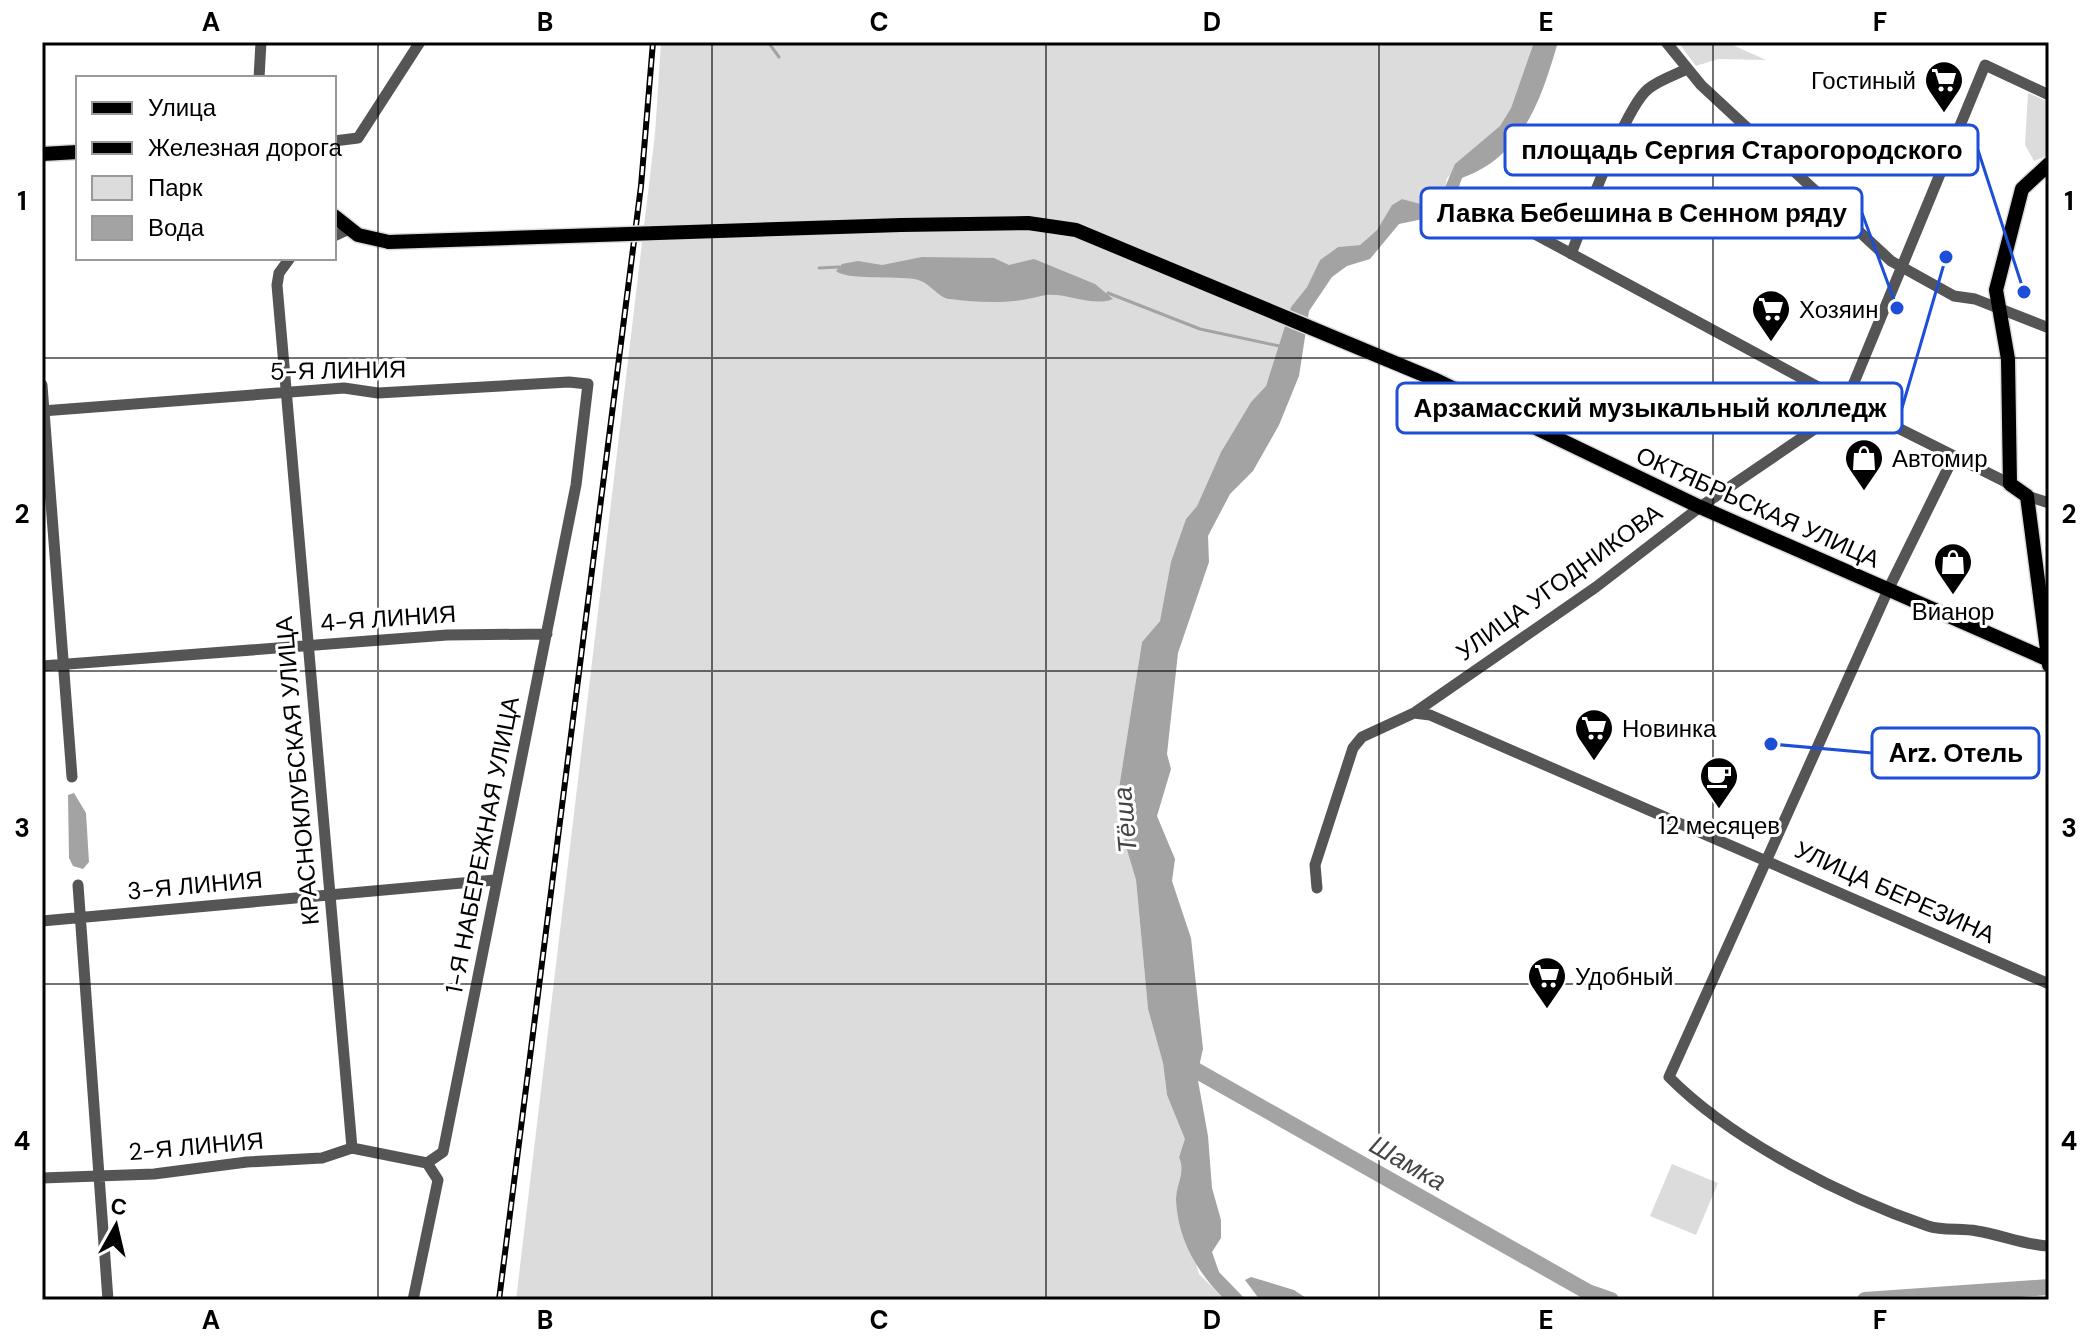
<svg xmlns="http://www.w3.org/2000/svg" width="2091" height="1342" font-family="'DM Sans',sans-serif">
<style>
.green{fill:#dcdcdc}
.water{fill:#a3a3a3}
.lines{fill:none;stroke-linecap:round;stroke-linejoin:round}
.stream{stroke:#a3a3a3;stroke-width:3}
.river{stroke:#a3a3a3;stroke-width:16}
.major-casing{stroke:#dbdbdb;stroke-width:17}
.minor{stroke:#555;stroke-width:11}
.major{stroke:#000;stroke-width:14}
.rail-casing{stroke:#000;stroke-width:6}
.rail{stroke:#fff;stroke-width:3;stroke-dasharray:9;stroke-linecap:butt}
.major-bridge-casing{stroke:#dbdbdb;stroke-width:17;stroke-linecap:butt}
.major-bridge{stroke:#000;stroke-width:14}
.grid{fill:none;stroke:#000;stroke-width:2;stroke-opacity:0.55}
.labels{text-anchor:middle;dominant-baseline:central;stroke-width:6;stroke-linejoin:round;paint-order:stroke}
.poi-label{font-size:24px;fill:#000;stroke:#fff;text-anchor:start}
.street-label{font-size:24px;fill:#000;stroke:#fff}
.water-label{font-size:26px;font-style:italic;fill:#444;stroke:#fff}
.leader{fill:none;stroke:#1d4ed8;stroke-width:3}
.callout-dot{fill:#1d4ed8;stroke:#fff;stroke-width:3}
.callout{fill:#fff;stroke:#1d4ed8;stroke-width:3}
.callout-label{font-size:26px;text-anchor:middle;font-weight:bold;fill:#000}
.neatline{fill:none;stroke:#000;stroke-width:3}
.grid-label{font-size:26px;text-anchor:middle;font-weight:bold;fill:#000}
</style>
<rect width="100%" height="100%" fill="#fff"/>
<path class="green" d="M661,42H1534L1511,108L1500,126L1447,178L1442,200L1435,208L1402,199L1392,205L1377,230L1360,245L1338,247L1320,260L1307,287L1291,307L1266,386L1251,402L1221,452L1197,506L1186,519L1160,621L1142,642L1119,788L1125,842L1136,880L1148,1009L1163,1063L1167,1095L1186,1139L1179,1156L1183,1165L1176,1196L1199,1274L1225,1300H516L655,134Z
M1678,42H1726L1766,60L1718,59L1696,66Z
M2028,93L2049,102V155L2034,161L2025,145Z
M1672,1164L1718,1183L1696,1235L1650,1216Z"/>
<path class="water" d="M1534,42H1558C1541,100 1523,156 1462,178L1451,209L1442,215L1399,224L1370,259L1347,266L1332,277L1309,311L1299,376L1279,425L1253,471L1230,494L1208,536L1209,562L1178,653L1167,754L1171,769L1157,816L1175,859L1172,881L1191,938L1203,1049L1197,1075L1208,1136L1212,1188L1221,1220V1238L1212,1252L1219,1272L1246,1300H1225C1197,1272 1178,1240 1176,1200C1176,1184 1186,1172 1179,1157L1185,1139L1167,1095L1163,1063L1148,1009L1136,880L1125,843L1119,788L1142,642L1160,621L1171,562L1186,519L1197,506L1221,452L1251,402L1266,386L1291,307L1307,287L1320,260L1338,247L1360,245L1377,230L1392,205L1402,199L1436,208L1455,164L1500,126L1511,108Z
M922,257L994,258L1009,265L1034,259L1095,284L1113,299C1091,308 1063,290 1041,296C1011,304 981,303 950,299C937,298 930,281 914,279C897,276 845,280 836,271L842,264L858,261L882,265Z
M74,793L86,813L89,862L83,869L73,866L69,858L68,795Z
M1251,1277L1294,1290L1309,1300H1260L1245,1280Z"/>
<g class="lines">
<path class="stream" d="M768,42L779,57
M819,268L839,267
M1108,293L1200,329L1284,347"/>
<path class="river" d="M1183,1063L1588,1292L1611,1300
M1865,1300L2049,1287"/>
<g class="major-casing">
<path id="major" d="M42,154L78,152
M334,216L358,235L389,242
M901,225L1028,223L1076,230L1436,380L1700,507L2049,660
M2049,665L2027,496L2010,484L2008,359L1996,290L2022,189L2049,164"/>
</g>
<path class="minor" d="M1666,42L1701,85L1891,261L1954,296L1975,299L2049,328
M259,78L261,42
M334,141L358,138L420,42
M1483,206L1846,402L2010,484
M334,236L349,229
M1571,254C1585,220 1624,109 1648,89C1659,80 1675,75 1687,69
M290,258L279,273L277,285L352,1148
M42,385L72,777
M42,411L344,388L378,393L569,382L588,384L576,485L443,1152L427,1163
M1954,456L1888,590L1669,1077C1731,1140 1845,1198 1928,1226C1943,1231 1961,1228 1977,1231C2002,1235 2024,1245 2049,1246
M2027,496L2049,503
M42,666L447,635L547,634
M1414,713L1430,715L2049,984
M78,885L108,1300
M1317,888L1315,865L1353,748L1362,737L1414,713L1596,587L1700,507L1822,424L1846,402L1985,65L2049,95
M42,921L495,880
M42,1178L154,1174L247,1162L322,1158L352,1148L427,1163L438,1180L413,1300"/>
<use href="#major" class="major"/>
<g class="rail-casing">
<path id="rail" d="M499,1300L641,186L653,42"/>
</g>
<use href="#rail" class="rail"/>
<g class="major-bridge-casing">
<path id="major-bridge" d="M389,242L901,225"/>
</g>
<use href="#major-bridge" class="major-bridge"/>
</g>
<path class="grid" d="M378,42V1300M712,42V1300M1046,42V1300M1379,42V1300M1713,42V1300M42,358H2049M42,671H2049M42,984H2049"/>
<defs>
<g id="supermarket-pin" transform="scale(2)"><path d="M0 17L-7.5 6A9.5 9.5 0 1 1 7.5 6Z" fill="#000" stroke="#fff"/><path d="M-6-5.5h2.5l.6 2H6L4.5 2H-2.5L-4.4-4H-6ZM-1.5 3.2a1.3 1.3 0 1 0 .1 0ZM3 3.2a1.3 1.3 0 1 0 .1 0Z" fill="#fff"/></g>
<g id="shop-pin" transform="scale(2)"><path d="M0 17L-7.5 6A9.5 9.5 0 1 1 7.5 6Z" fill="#000" stroke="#fff"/><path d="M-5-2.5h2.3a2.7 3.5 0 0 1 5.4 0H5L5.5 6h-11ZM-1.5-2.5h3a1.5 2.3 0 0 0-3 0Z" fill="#fff"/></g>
<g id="cafe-pin" transform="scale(2)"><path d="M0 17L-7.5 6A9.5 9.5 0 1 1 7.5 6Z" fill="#000" stroke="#fff"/><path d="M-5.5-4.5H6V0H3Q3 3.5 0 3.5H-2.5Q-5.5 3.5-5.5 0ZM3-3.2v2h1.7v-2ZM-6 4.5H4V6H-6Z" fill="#fff"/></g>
</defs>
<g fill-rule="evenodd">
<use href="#supermarket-pin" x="1944" y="80"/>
<use href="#supermarket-pin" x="1771" y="309"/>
<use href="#shop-pin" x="1864" y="458"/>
<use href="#shop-pin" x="1953" y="562"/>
<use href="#supermarket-pin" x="1594" y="728"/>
<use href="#cafe-pin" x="1719" y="776"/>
<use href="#supermarket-pin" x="1547" y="976"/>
</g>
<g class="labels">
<g class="poi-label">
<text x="1916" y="80" text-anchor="end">Гостиный</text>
<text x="1799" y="309">Хозяин</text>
<text x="1892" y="458">Автомир</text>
<text x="1953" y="611" text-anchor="middle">Вианор</text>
<text x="1622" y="728">Новинка</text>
<text x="1719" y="825" text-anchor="middle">12 месяцев</text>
<text x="1575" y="976">Удобный</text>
</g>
<g class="street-label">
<text transform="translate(338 370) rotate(-1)">5-Я ЛИНИЯ</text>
<text transform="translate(1758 507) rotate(24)">ОКТЯБРЬСКАЯ УЛИЦА</text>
<text transform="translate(1559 582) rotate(-36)">УЛИЦА УГОДНИКОВА</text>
<text transform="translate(388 618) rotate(-4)">4-Я ЛИНИЯ</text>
<text transform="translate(297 771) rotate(-95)">КРАСНОКЛУБСКАЯ УЛИЦА</text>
<text transform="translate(482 845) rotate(-79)">1-Я НАБЕРЕЖНАЯ УЛИЦА</text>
<text transform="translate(195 885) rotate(-5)">3-Я ЛИНИЯ</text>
<text transform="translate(1895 892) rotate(24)">УЛИЦА БЕРЕЗИНА</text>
<text transform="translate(196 1146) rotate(-5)">2-Я ЛИНИЯ</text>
</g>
<g class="water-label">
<text transform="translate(1125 820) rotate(-95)">Тёша</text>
<text transform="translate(1408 1163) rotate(30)">Шамка</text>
</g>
</g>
<path class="leader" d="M2024 292L1978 150M1897 308L1862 213M1946 257L1902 408M1771 744L1872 753"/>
<g class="callout-dot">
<circle cx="2024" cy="292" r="8"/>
<circle cx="1897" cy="308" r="8"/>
<circle cx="1946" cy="257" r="8"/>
<circle cx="1771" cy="744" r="8"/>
</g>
<g class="callout">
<rect x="1505" y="125" width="473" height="50" rx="8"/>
<rect x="1421" y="188" width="441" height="50" rx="8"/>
<rect x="1397" y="383" width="505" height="50" rx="8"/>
<rect x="1872" y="728" width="167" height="50" rx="8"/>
</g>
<g class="callout-label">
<text x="1742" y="159">площадь Сергия Старогородского</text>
<text x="1642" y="222">Лавка Бебешина в Сенном ряду</text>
<text x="1650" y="417">Арзамасский музыкальный колледж</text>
<text x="1956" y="762">Arz. Отель</text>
</g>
<rect width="2091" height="1342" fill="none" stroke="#ffffff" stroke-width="88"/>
<rect x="76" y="76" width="260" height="184" fill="#ffffff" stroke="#999999" stroke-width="2"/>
<rect x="92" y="102" width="40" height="12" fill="#000000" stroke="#999999" stroke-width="2"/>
<text x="148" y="116" font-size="24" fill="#000000">Улица</text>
<rect x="92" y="142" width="40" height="12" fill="#000000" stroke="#999999" stroke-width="2"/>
<text x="148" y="156" font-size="24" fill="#000000">Железная дорога</text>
<rect x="92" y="176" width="40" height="24" fill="#dcdcdc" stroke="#999999" stroke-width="2"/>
<text x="148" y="196" font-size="24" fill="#000000">Парк</text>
<rect x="92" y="216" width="40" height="24" fill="#a3a3a3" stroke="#999999" stroke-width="2"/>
<text x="148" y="236" font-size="24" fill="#000000">Вода</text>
<g transform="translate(116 1226) rotate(8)" stroke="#ffffff" stroke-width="6" paint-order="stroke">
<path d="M0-6L14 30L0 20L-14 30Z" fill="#000000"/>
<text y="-12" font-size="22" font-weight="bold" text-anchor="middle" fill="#000000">С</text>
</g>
<rect x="44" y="44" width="2003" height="1254" class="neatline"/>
<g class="grid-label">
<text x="211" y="31">A</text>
<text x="545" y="31">B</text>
<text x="879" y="31">C</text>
<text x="1212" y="31">D</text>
<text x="1546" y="31">E</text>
<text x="1880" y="31">F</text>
<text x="22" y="210">1</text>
<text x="2069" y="210">1</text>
<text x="22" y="523">2</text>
<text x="2069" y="523">2</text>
<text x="22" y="837">3</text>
<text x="2069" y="837">3</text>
<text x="22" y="1150">4</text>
<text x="2069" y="1150">4</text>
<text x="211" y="1329">A</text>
<text x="545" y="1329">B</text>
<text x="879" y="1329">C</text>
<text x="1212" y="1329">D</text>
<text x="1546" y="1329">E</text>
<text x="1880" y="1329">F</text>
</g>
</svg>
